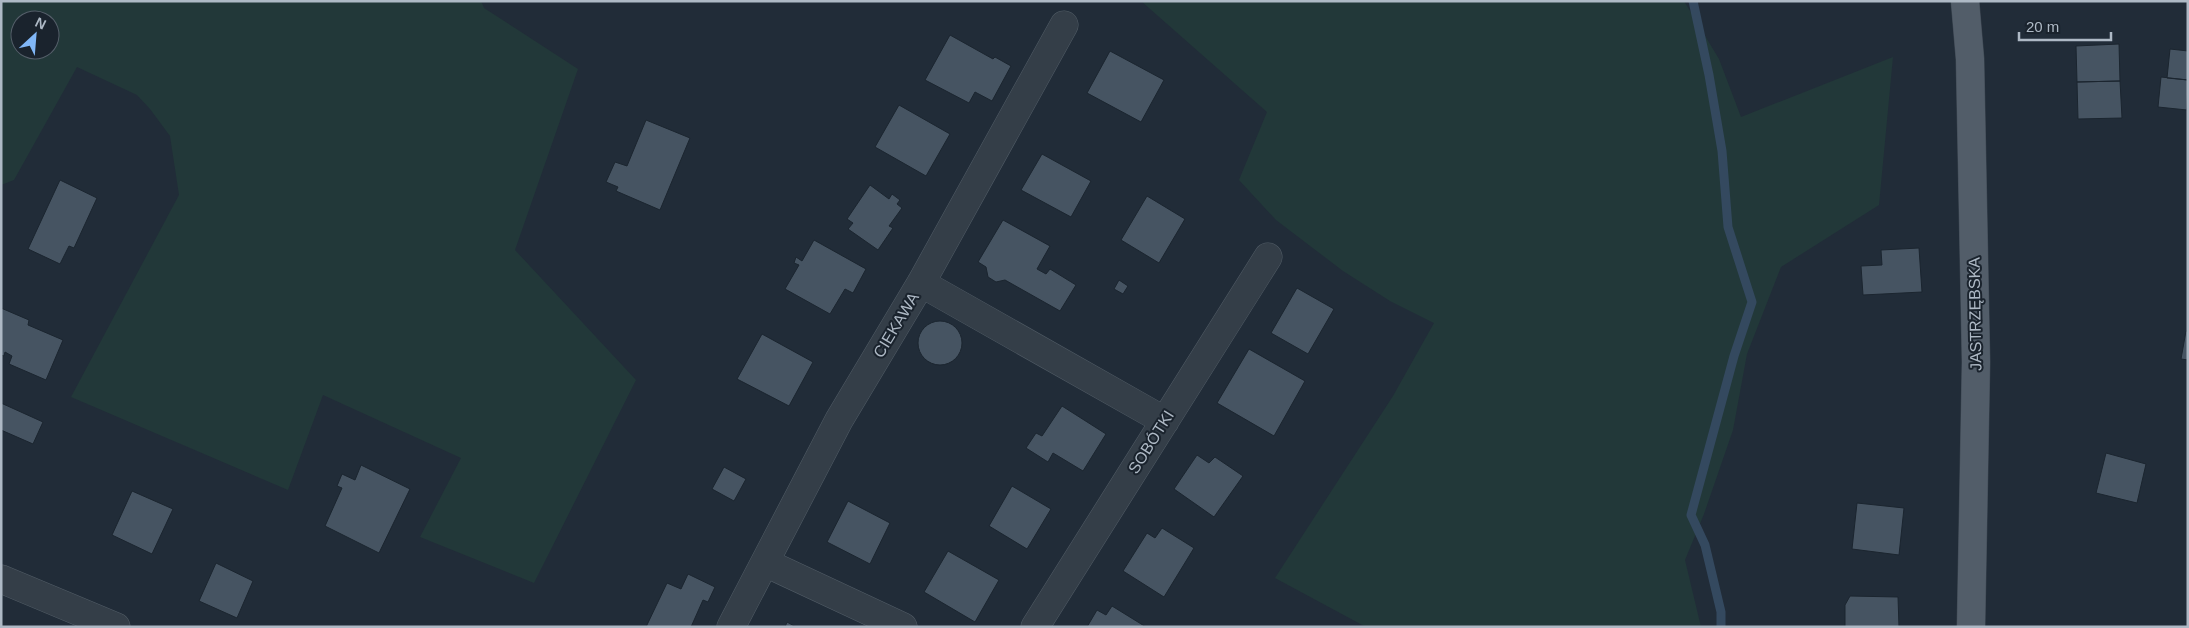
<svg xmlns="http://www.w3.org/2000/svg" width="2189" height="628" font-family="Arial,sans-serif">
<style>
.green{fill:#223839;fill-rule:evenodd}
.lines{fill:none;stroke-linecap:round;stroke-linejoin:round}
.stream{stroke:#34495f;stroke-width:9}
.building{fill:#465462;stroke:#1b252f}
.minor-casing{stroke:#515c66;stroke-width:29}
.major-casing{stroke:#3d4752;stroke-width:29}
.minor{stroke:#343e48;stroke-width:28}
.major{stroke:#525d69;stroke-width:28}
.labels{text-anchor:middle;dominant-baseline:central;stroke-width:4;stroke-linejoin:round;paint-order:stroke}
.street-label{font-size:16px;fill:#aeb9c5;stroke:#1a232d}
</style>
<rect width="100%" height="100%" fill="#212c38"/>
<path class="green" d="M1,1H481L484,8L578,69L515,250L636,380L534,583L420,537L461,458L323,395L288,490L71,397L179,195L170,136L150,109L137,95L77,67L14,180L1,185ZM20,20H50V50H20Z
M1141,1H1684L1719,59L1741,117L1893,57L1879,205L1781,267L1747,354L1733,430L1704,514L1685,560L1701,627H1366L1275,578L1393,396L1434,323L1390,301L1343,271L1276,220L1239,180L1267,112Z"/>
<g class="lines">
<path class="stream" d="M1693,1L1709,75L1722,151L1728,227L1752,302L1734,356L1691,515L1705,545L1721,612V627"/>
</g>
<path class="building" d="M950,35L993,59L995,57L1011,66L992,101L975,92L969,103L925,80Z
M2119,44L2120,81L2077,82L2076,46Z
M2170,49L2188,51V80L2167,78Z
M1110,51L1164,80L1141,122L1087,93Z
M2161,77L2188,80L2187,110L2158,107Z
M2120,81L2122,118L2078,119L2077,82Z
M899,105L950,134L926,176L875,147Z
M646,120L690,138L660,210L616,191L618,187L606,182L615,162L627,166Z
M1042,154L1091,181L1071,217L1021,190Z
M60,180L97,198L74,248L69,246L60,264L28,249Z
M870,185L889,199L892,194L900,200L897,204L902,208L889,226L893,228L878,250L848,229L853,223L847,219Z
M1147,196L1185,219L1159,263L1121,240Z
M1003,220L1050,246L1037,269L1046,274L1050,269L1076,285L1060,311L1005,280L996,282L988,277L986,267L978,262Z
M814,240L866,269L853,293L845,289L830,314L785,289L799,265L794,263L796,257L802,261Z
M1919,248L1922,292L1863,295L1861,266L1882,265L1881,250Z
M1119,280L1128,286L1123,294L1114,289Z
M1297,288L1334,309L1308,354L1271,333Z
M1,308L29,320L28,325L63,340L46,380L9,364L12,356L5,352L4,356L1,355Z
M918 343a22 22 0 1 1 44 0a22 22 0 1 1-44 0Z
M2186,331H2188V360L2181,359Z
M762,334L813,362L789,406L737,379Z
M1249,349L1305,381L1274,436L1217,403Z
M1,403L43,422L33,444L1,430Z
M1062,406L1106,434L1083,471L1053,453L1048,462L1026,448L1036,433L1042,436Z
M2106,453L2146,464L2137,503L2096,493Z
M1197,455L1209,463L1215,457L1243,476L1214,517L1174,489Z
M361,465L410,489L379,553L325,526L342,488L337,486L342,474L355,480Z
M724,467L746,479L734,501L712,489Z
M1012,486L1051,509L1027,549L989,526Z
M132,491L173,509L152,554L112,535Z
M848,501L890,523L870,564L827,542Z
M1857,503L1904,508L1899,555L1852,549Z
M1162,528L1194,548L1164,597L1123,571L1147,533L1155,538Z
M948,551L999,580L975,622L924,592Z
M216,563L253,581L237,618L199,601Z
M688,574L715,587L708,602L703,600L691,627H646L667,583L681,589Z
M1850,596L1898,597L1899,627H1845V605Z
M1112,606L1146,627H1087L1097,610L1106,615Z
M787,622L796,627H785Z"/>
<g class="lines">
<g class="minor-casing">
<path id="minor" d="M921,283L1165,421
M766,563L903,627
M1,579L116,627
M731,627L839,420L921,283L1064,25
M1035,627L1268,257"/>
</g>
<g class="major-casing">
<path id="major" d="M1965,1L1970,59L1976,362L1971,627"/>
</g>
<use href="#minor" class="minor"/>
<use href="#major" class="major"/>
</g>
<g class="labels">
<g class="street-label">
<text transform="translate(1975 314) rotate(-91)">JASTRZĘBSKA</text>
<text transform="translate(896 325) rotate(-59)">CIEKAWA</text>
<text transform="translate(1151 442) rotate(-58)">SOBÓTKI</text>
</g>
</g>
<rect width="2189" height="628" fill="none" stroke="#aeb9c5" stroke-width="5"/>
<g transform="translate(35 35) rotate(26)"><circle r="24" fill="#1a232d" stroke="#555f6a"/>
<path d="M0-4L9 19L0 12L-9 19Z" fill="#81b7f7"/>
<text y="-8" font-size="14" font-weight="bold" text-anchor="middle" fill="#aeb9c5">N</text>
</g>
<path d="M2019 32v8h92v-8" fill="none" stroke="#aeb9c5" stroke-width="2.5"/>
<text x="2026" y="32" font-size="15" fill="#aeb9c5" stroke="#1a232d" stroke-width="4" paint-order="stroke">20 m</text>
</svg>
